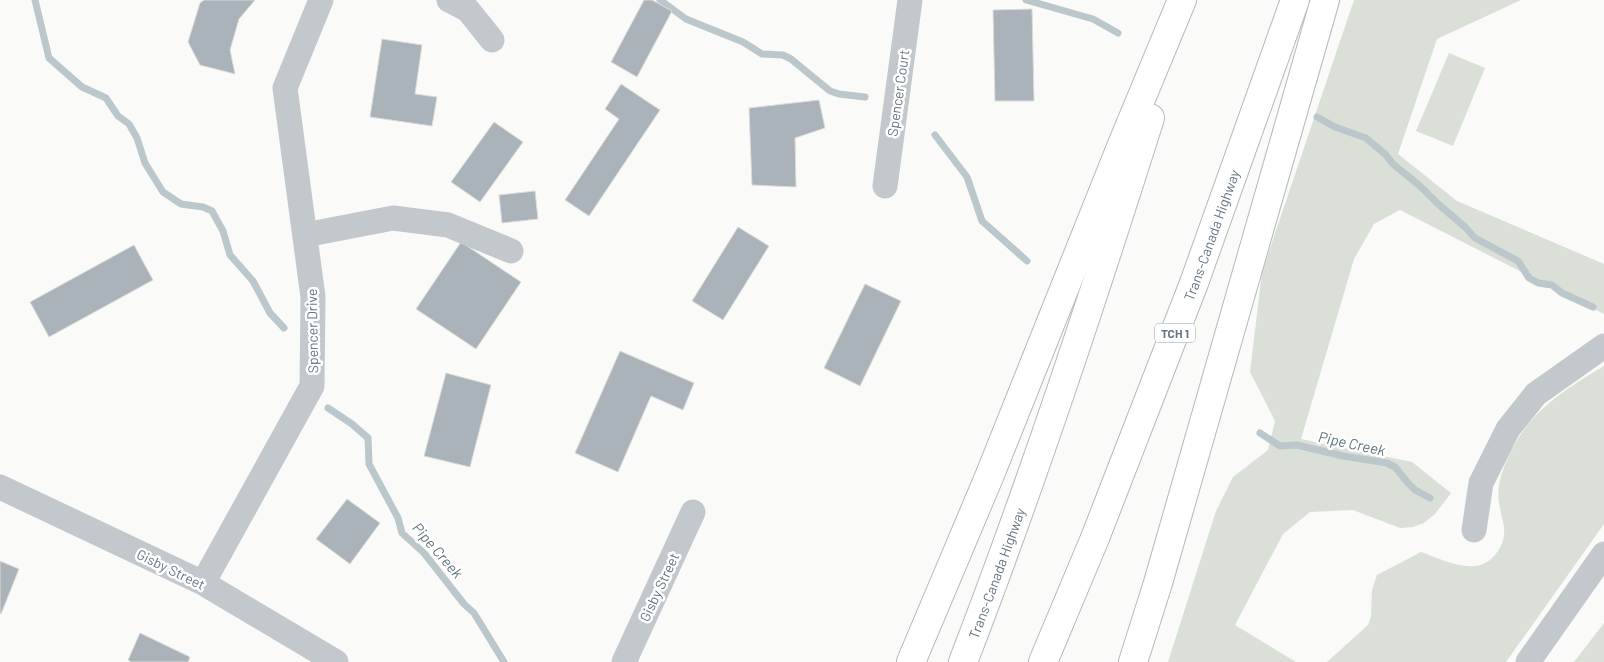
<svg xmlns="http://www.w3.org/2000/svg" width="1604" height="662" font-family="Barlow,sans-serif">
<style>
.green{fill:#dadfd7}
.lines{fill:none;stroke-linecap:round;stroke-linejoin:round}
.stream{stroke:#bbc7cb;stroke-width:7}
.building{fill:#aab3b9;stroke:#dcdcda}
.highway-casing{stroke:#b4b9bd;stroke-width:30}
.minor{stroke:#c3c8cc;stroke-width:25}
.highway{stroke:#fff;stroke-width:28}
.labels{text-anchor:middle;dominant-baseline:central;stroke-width:5;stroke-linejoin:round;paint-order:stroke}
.shield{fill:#fff;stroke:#939fa8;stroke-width:1}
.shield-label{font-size:12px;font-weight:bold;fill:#657683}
.street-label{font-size:14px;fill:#657683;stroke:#fff}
.water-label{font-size:15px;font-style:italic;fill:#60757c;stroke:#fff}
</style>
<rect width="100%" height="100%" fill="#fafaf8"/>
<path class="green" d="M1354,0H1521L1437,39L1398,154L1457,201L1604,264V314L1400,210L1374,224L1354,259L1301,439L1412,462L1451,493L1435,514L1424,523L1413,527L1400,528L1353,510L1310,512L1283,534L1235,625L1296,662H1168L1216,511L1233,477L1268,450L1275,421L1250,372L1262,272Z
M1449,53L1485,68L1453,146L1416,131Z
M1604,366V524L1506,662H1327L1368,625L1371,616L1372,590L1377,575L1421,552C1444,560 1476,578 1495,555C1502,547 1505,538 1504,527C1503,521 1501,514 1500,508C1496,491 1500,476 1507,460C1527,413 1562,391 1604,366Z
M1604,623V662H1574Z"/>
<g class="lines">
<path class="stream" d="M35,0L49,58L82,87L106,98L118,116L129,124L137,138L145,163L163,192L181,204L203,207L212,211L223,231L230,255L253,281L270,313L284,328
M660,0L686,19L743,42L762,54L783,55L791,59L830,91L839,94L865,97
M1026,0L1093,19L1118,33
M1317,117L1335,127L1366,138L1386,155L1393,164L1420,186L1437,203L1465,227L1475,238L1518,261L1529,278L1538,283L1552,285L1562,293L1593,307
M935,135L967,177L982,221L1027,261
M328,408L352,424L368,438L369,464L398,518L402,533L424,553L464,604L474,613L504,662
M1260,433L1280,446L1297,445L1343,456L1387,463L1395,467L1408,483L1415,490L1430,498"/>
</g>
<path class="building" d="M204,0H255L239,19L230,50L235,74L200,65L188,42L200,3Z
M644,0H652L672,11L637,77L611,62Z
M1032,9L1034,101H995L993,10Z
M382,39L422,45L415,94L437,97L432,126L370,117Z
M621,84L660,110L589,216L565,200L619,119L605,109Z
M819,100L825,128L795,138L796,187L752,185L749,108Z
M494,122L523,142L480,202L451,182Z
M535,191L538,219L502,223L499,195Z
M738,227L769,246L723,320L692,301Z
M461,242L521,282L476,349L416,309Z
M134,245L153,280L49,337L30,302Z
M865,284L901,301L860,386L824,368Z
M620,351L694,383L683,410L651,396L618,472L575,453Z
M446,373L491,385L470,467L424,456Z
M347,499L380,523L350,564L316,539Z
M0,561L19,569L1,614L0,613Z
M140,633L190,657L188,662H131L128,660Z"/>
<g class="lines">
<g class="highway-casing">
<g id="highway">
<path d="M911,662L989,477L1121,147L1182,0"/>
<path id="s1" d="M963,662C1032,483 1092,301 1150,118"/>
<path id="s2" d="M1043,662L1095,538L1194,283L1295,0"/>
<path d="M1133,662L1158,583L1325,0"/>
</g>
</g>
<path class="minor" d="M449,0L468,10L492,40
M885,186L910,0
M305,235L393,218L448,225L511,251
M0,487L203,583L336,662
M1474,530L1481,483L1508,429L1536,394L1604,346
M203,583L312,386L313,297L285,88L321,0
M624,662L693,512
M1528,662L1604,554"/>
<use href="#highway" class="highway"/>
</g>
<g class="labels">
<rect class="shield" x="1155" y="323.5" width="40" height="19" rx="4"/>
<g class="shield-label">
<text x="1175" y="333">TCH 1</text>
</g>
<g class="street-label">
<text transform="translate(898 93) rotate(-82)">Spencer Court</text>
<text stroke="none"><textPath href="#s2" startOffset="459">Trans-Canada Highway</textPath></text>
<text transform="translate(312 331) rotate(-91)">Spencer Drive</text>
<text transform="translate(171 569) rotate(26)">Gisby Street</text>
<text stroke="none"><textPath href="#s1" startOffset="95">Trans-Canada Highway</textPath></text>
<text transform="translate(659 587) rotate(-65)">Gisby Street</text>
</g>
<g class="water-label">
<text transform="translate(1352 443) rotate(12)">Pipe Creek</text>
<text transform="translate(438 550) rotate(49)">Pipe Creek</text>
</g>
</g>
</svg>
